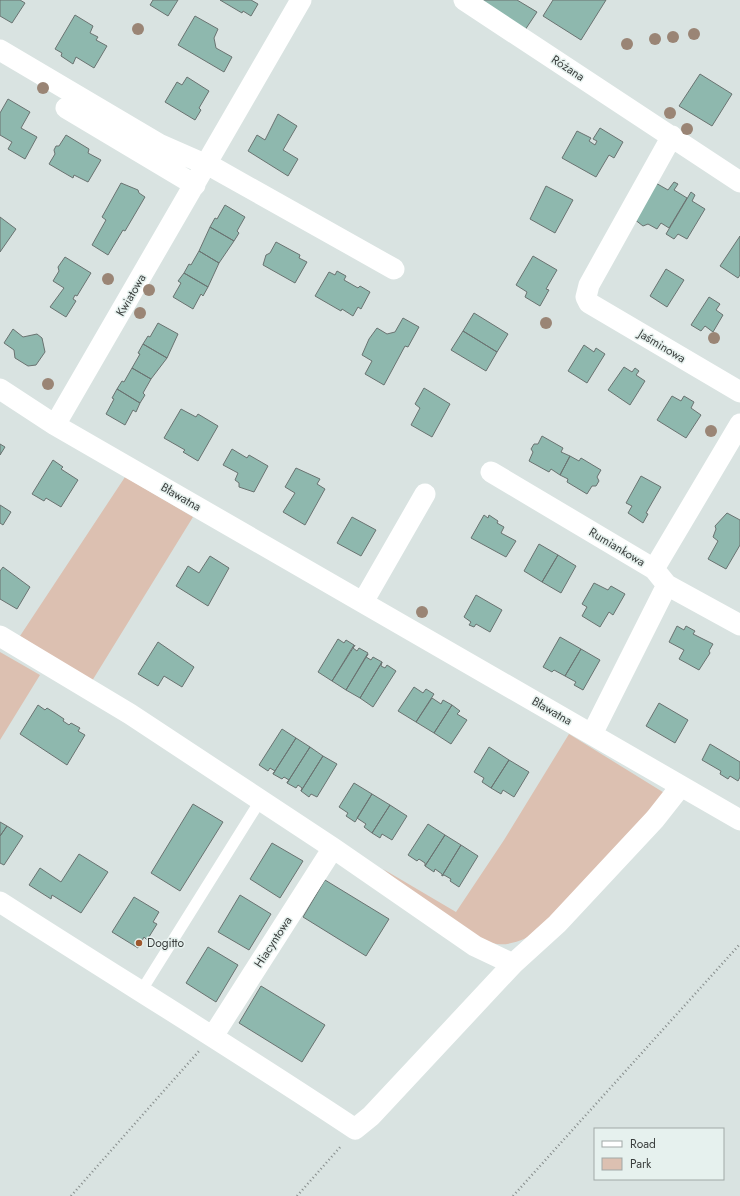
<svg xmlns="http://www.w3.org/2000/svg" width="740" height="1196" font-family="Jost,sans-serif">
<style>
.green{fill:#dcc0b1}
.building{fill:#8eb8ae;stroke:#6a7371}
.lines{fill:none;stroke-linecap:round;stroke-linejoin:round}
.path{stroke:#848a89;stroke-width:2.5;stroke-dasharray:1 3;stroke-linecap:butt}
.service{stroke:#fff;stroke-width:11}
.minor{stroke:#fff;stroke-width:21}
.tree{fill:#9a8575}
.poi-dot{fill:#9e582e;stroke:#e6f1ee;stroke-width:1.5}
.labels{text-anchor:middle;dominant-baseline:central;stroke-width:3;stroke-linejoin:round;paint-order:stroke}
.street-label{font-size:12px;fill:#3a3e3d;stroke:#e6f1ee}
.poi-label{font-size:12px;fill:#3a3e3d;stroke:#e6f1ee;text-anchor:start}
</style>
<rect width="100%" height="100%" fill="#d9e3e1"/>
<path class="green" d="M125,477L193,517L92,681L20,636Z
M0,652L40,675L0,740Z
M569,734L666,794L541,931C527,937 513,946 497,944C463,940 411,891 383,869L456,912L504,840Z"/>
<path class="building" d="M0,0H20L25,3L12,23L0,16Z
M153,0H178L168,16L150,5Z
M220,0H251L258,4L251,16L243,11L242,13Z
M475,0H517L537,12L525,30Z
M553,0H606L581,40L543,16Z
M75,15L93,26L90,33L98,37L96,40L107,46L94,68L76,57L73,64L61,56L62,53L55,49Z
M195,16L218,29L214,38L216,48L232,57L224,72L178,45Z
M700,74L732,94L712,126L679,106Z
M187,77L209,91L199,108L201,110L195,120L165,102L177,82L182,85Z
M8,99L30,112L21,128L37,137L25,159L8,149L12,142L0,135V113Z
M278,114L297,126L283,150L298,159L288,176L248,151L257,135L265,140Z
M600,128L623,142L614,158L609,155L596,177L562,158L577,131L591,138L589,141L595,145L597,141L593,139Z
M66,135L89,149L88,153L101,160L88,182L74,175L73,178L49,164L55,154L54,150L56,146H59Z
M654,182L668,190L674,182L678,184L674,190L687,198L669,228L661,223L657,229L648,224L643,226L634,219Z
M121,183L138,190L139,193L145,197L125,231L123,230L108,255L92,245L106,220L102,217Z
M546,186L573,200L555,233L530,219Z
M691,192L695,195L692,201L705,209L687,239L678,234L674,239L666,234Z
M225,205L245,217L237,231L239,233L234,241L210,227L215,218L217,219Z
M0,217L16,229L0,252Z
M210,227L234,241L219,263L199,251Z
M740,236V275L738,278L720,266Z
M276,242L300,255L299,258L307,262L295,283L263,265L266,255L270,253Z
M199,251L219,263L208,287L184,273L189,264L191,265Z
M533,256L557,270L546,289L549,290L540,306L525,297L527,292L516,285Z
M65,257L91,273L77,296L75,295L73,299L76,301L66,317L50,307L64,288L53,281L59,271L58,267Z
M666,269L684,280L667,307L650,296Z
M337,271L346,276L344,280L358,288L360,286L370,292L361,309L358,307L353,316L342,309L341,311L315,296L329,272L335,275Z
M184,273L208,287L203,296L201,294L193,309L173,297L181,283L178,281Z
M709,297L720,304L716,310L723,315L713,332L705,326L701,331L691,325Z
M474,313L508,334L497,352L463,331Z
M403,318L419,327L408,347L405,346L384,385L365,374L372,361L362,355L369,339L377,328L387,334L395,332Z
M158,323L178,334L167,358L143,344L148,336L150,337Z
M13,329L23,337L37,334L42,338L45,352L36,365L28,366L15,358L14,350L4,343Z
M463,331L497,352L486,371L451,350Z
M143,344L167,358L151,379L132,368L140,354L138,353Z
M584,345L594,352L596,348L605,354L587,383L568,371Z
M624,367L632,372L635,368L639,371L636,375L645,381L630,405L608,390Z
M132,368L151,379L143,393L145,395L140,403L117,389L122,381L124,382Z
M424,388L450,404L432,437L411,425L420,408L415,404Z
M117,389L140,403L136,412L133,410L125,425L106,414L114,399L112,398Z
M672,396L681,401L684,396L694,402L691,408L701,415L686,438L657,420Z
M181,409L196,417L198,414L218,426L198,461L183,452L185,450L164,438Z
M542,436L563,448L561,452L570,456L560,475L551,469L549,472L529,461L533,452L531,449L534,444H538Z
M0,444L5,447L0,455Z
M232,449L247,458L249,455L268,466L254,492L239,487V483L235,480L238,473L223,465Z
M570,456L579,461L581,458L601,470L597,477L599,481L596,486H592L587,494L567,482L568,479L560,475Z
M53,460L63,467L61,469L78,480L61,507L46,498L44,501L32,494Z
M296,468L320,479L317,484L325,489L305,525L283,512L295,493L285,487Z
M641,476L661,487L646,513L648,514L643,523L628,513L632,506L626,503Z
M0,505L11,512L3,525L0,523Z
M727,513L740,520V545L726,569L708,559L718,541L713,537L716,529L715,526Z
M484,515L488,518L489,515L498,521L497,523L504,527L501,533L516,541L506,557L471,538Z
M352,517L376,530L361,556L337,543Z
M539,544L558,555L542,582L524,571Z
M558,555L576,566L561,593L542,582Z
M210,556L229,568L208,606L176,586L188,566L199,573Z
M3,567L30,587L17,609L0,599V571Z
M594,583L608,590L611,586L625,594L613,615L609,612L600,627L582,616L587,607L582,604Z
M476,595L502,610L490,632L476,624L474,627L469,625L471,622L464,617Z
M677,626L684,630L686,626L695,631L693,634L713,644L709,651L710,653L699,670L679,659L684,650L669,642Z
M560,637L581,649L565,676L554,670L552,672L543,667Z
M338,639L344,643L346,640L354,645L332,681L318,672Z
M158,642L194,667L182,687L164,676L158,686L138,674Z
M355,645L353,648L357,651L359,648L368,653L346,690L332,681Z
M581,649L600,660L583,690L574,685L576,682L565,676Z
M368,654L366,657L371,660L373,657L382,662L360,698L346,690Z
M382,662L381,666L385,668L387,665L396,671L373,707L360,698Z
M414,687L423,693L426,689L434,694L416,722L398,711Z
M432,698L441,704L443,700L452,705L434,733L416,722Z
M659,703L688,720L675,743L646,726Z
M38,705L45,710L47,708L55,713L64,719L63,721L69,725L71,723L80,728L78,731L85,735L67,765L20,734Z
M452,705L460,711L457,714L467,720L451,744L434,733Z
M282,729L296,738L273,774L275,771L270,768L268,771L259,765Z
M296,738L310,747L287,783L289,780L284,777L282,779L273,774Z
M710,744L740,762V777L738,781L730,776L728,779L720,774L721,771L702,760Z
M310,747L323,756L301,791L302,788L298,785L296,788L287,783Z
M489,747L509,760L491,788L482,782L484,778L474,772Z
M323,756L337,764L317,797L311,794L309,797L301,791Z
M509,760L529,772L514,797L503,790L501,794L491,788Z
M354,783L372,794L355,822L346,816L348,813L339,807Z
M372,794L390,805L372,833L364,827L366,824L357,818Z
M193,804L223,822L180,891L151,873Z
M390,805L407,816L392,840L382,834L380,838L372,833Z
M0,822L7,826L0,836Z
M428,824L445,835L425,866V863L419,859L417,861L408,855Z
M7,826L23,836L4,865L0,863V836Z
M445,835L461,845L442,876V874L435,869L434,872L425,866Z
M272,843L303,861L280,898L250,879Z
M461,845L478,856L459,887L450,881L451,879L444,875L442,876Z
M79,854L108,872L81,913L52,895L51,899L29,885L40,868L61,882Z
M325,880L389,919L366,956L303,917Z
M240,895L271,914L249,950L218,932Z
M134,897L159,912L153,922L157,924L147,940L144,937L138,948L112,932Z
M208,947L238,965L216,1002L186,983Z
M261,986L325,1025L302,1062L239,1023Z"/>
<g class="lines">
<path class="path" d="M71,1196L199,1051
M297,1196L342,1145
M513,1196L740,944"/>
<path class="service" d="M140,993L260,801"/>
<path class="minor" d="M464,0L740,182
M0,50L159,144L216,169L394,269
M66,108L195,185
M672,136L589,285L586,297L589,303L740,392
M0,389L55,425L740,820
M55,425L301,0
M491,472L654,569L667,585L740,625
M654,569L740,424
M363,602L425,494
M0,636L130,714L333,848L475,946L513,964
M592,734L667,585
M0,902C118,978 238,1051 355,1129L371,1116L513,964L557,924L655,819L681,786
M213,1036L333,848"/>
</g>
<g class="tree">
<circle cx="138" cy="29" r="6"/>
<circle cx="694" cy="34" r="6"/>
<circle cx="673" cy="37" r="6"/>
<circle cx="655" cy="39" r="6"/>
<circle cx="627" cy="44" r="6"/>
<circle cx="43" cy="88" r="6"/>
<circle cx="670" cy="113" r="6"/>
<circle cx="687" cy="129" r="6"/>
<circle cx="108" cy="279" r="6"/>
<circle cx="149" cy="290" r="6"/>
<circle cx="140" cy="313" r="6"/>
<circle cx="546" cy="323" r="6"/>
<circle cx="714" cy="338" r="6"/>
<circle cx="48" cy="384" r="6"/>
<circle cx="711" cy="431" r="6"/>
<circle cx="422" cy="612" r="6"/>
</g>
<circle class="poi-dot" cx="139" cy="943" r="4"/>
<g class="labels">
<g class="street-label">
<text transform="translate(568 68) rotate(33)">Różana</text>
<text transform="translate(131 295) rotate(-60)">Kwiatowa</text>
<text transform="translate(662 346) rotate(31)">Jaśminowa</text>
<text transform="translate(181 497) rotate(30)">Bławatna</text>
<text transform="translate(617 547) rotate(31)">Rumiankowa</text>
<text transform="translate(552 711) rotate(30)">Bławatna</text>
<text transform="translate(273 942) rotate(-57)">Hiacyntowa</text>
</g>
<g class="poi-label">
<text x="147" y="943">Dogitto</text>
</g>
</g>
<rect x="594" y="1128" width="130" height="52" fill="#e6f1ee" stroke="#a1a9a7"/>
<rect x="602" y="1141" width="20" height="6" fill="#ffffff" stroke="#a1a9a7"/>
<text x="630" y="1148" font-size="12" fill="#3a3e3d">Road</text>
<rect x="602" y="1158" width="20" height="12" fill="#dcc0b1" stroke="#a1a9a7"/>
<text x="630" y="1168" font-size="12" fill="#3a3e3d">Park</text>
</svg>
